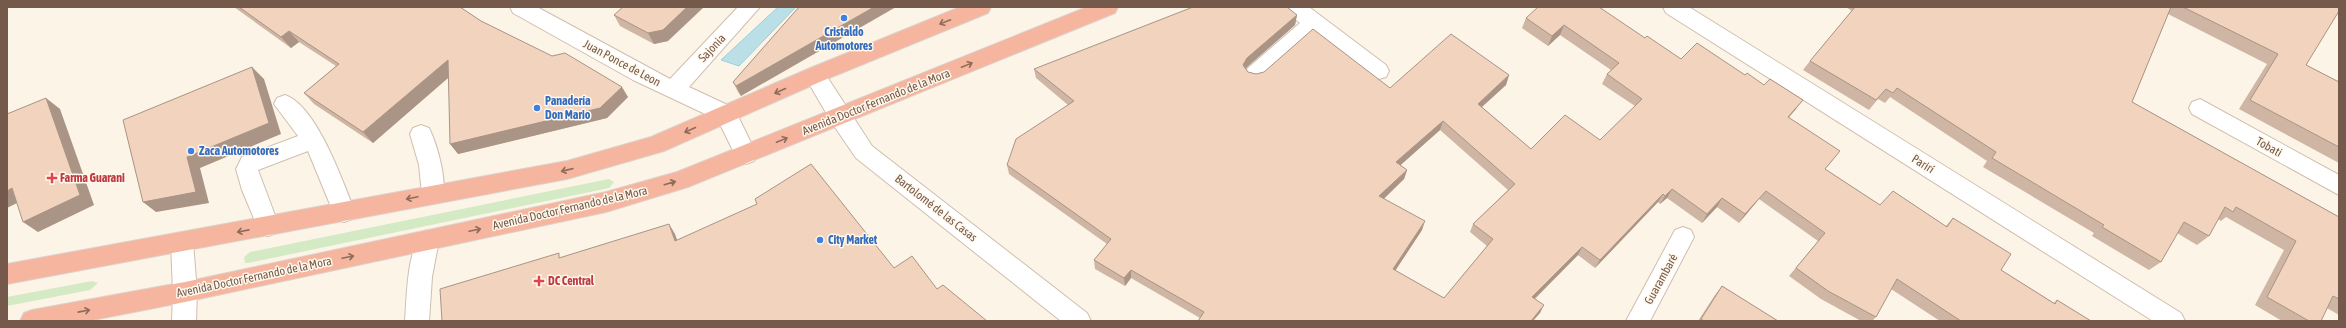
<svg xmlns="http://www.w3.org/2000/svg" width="2346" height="328" font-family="'Asap Condensed',sans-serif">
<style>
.green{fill:#d3eac4}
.water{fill:#badfe6;stroke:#a1ced7}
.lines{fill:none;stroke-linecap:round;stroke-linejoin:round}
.minor-casing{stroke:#d0beaf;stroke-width:2}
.highway-casing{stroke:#dbd4d0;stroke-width:2}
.minor{fill:#fff;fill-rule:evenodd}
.highway{fill:#f5b59e;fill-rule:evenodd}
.wall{fill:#cfb5a3;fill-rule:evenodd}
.shaded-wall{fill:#a99485}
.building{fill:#f1d3be;stroke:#a99485;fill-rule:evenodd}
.oneway{stroke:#8f6c5c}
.shop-dot{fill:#3f7fe0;stroke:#fff8ec;stroke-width:1.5}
.health-dot{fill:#e0444e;stroke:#fff8ec;stroke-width:1.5}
.labels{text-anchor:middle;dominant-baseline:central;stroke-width:3;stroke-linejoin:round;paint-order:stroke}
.shop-label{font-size:12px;font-weight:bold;fill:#366cbe;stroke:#fff8ec;text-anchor:start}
.street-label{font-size:12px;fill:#755a4b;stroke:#fff8ec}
.health-label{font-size:12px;font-weight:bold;fill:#be3a42;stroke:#fff8ec;text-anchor:start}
</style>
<rect width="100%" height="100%" fill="#fcf4e6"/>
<path class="green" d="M609,179L614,182L609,188L248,263H245L244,257L250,252Z
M92,281L98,283L90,290L7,306V297Z"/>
<path class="water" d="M778,7H796L739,66L721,60Z"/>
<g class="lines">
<g class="minor-casing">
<path id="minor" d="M510,7H537L670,79L738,7H760L689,87L734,108L757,155L754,161L746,164L738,161L718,120L633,80L513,13Z
M1284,7H1309L1386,65L1389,71L1386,77L1379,79L1372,77L1315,34L1262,80L1255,82L1248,80L1244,74L1248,68L1300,23L1287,13Z
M1663,7H1689L2181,313L2185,321H2153L1666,13Z
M815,67L822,69L872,146L1087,313L1091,321H1061L856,158L832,123L804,75L808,69Z
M285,95C317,106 343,182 355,212L352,219L344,222L336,219L308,151L258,170L279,226L276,233L268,236L260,233L242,190L236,169L242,157L298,136L274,104L277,98Z
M2200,99L2339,175V195L2192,114L2189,108L2192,102Z
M421,125L429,128C437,144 449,184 441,201L433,204L425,201L422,194L419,165L410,134L413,128Z
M1683,227L1691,230L1694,237L1650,321H1626L1675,230Z
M428,230L436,233L439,240L432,277L429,321H405C407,292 407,260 420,233Z
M182,232L190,235L193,242L197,292L196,321H172L173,292L171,242L174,235Z"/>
</g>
<g class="highway-casing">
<path id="highway" d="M960,7H991L988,13L822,81L664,151L567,179L7,284V264L567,161L651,137L808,69Z
M1087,7H1118L1115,13L688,187L606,212L185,302L88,321H20L24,313L32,310L185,282L606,192L677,172Z"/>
</g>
<use href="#minor" class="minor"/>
<use href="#highway" class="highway"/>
</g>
<path class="wall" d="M234,7H460L481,21L628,97L607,118L458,154L448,78L373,143L314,104L304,93L336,66L299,42L291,48Z
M799,7L741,96L738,92L733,82Z
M1846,7H2339L2306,65L2339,82V163L2239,109L2267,64L2168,14L2132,102L2339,217V315L2327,308L2321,321H2282L2255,305L2284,250L2226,217L2221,221L2218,219L2209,236L2197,245L2177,233L2161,262L2149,270L2092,236L2094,233L1983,167L1987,161L1890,97L1885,103L1878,99L1869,110L1803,70L1810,61L1852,11Z
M614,15L668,41L654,44L620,26Z
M1297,15L1295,25L1247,67L1246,69L1248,72L1256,74L1390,88L1509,75L1506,85L1482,107L1531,149L1600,140L1635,106L1602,84L1607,74L1611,70L1560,35L1548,46L1522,28L1526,18L1645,38L1681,59L1796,109L1789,117L1833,160L1825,169L1880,205L1946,226L1953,218L2001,270L2054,303L2057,300L2091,321H1940L1891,289L1876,317L1872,321H1861L1821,299L1789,276L1818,241L1759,199L1739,223L1717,207L1702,223L1667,198L1660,204L1658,202L1595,268L1578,255L1535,299L1540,313L1200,318L1131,278L1125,286L1095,269L1094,260L1107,244L1009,174L1007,165L1068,105L1036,78L1034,69ZM1440,130L1508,190L1473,224L1470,232L1487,246L1444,298L1395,271L1422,230L1384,199L1404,179L1407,170L1400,165Z
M1722,286L1778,321H1698L1715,295Z"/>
<path class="shaded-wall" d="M687,7H704L668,41L654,44L648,33Z
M874,7H896L741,96L736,86Z
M1297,15L1295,25L1247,67L1243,75V65L1247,58Z
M1564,25L1560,35L1548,46L1552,36Z
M289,31L299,42L291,48L281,37Z
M448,60L456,71L373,143L363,132Z
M252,67L264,79L281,134L200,168L209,203L156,212L143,202Z
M1509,75L1506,85L1475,113L1478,104Z
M622,87L628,97L607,118L458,154L450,144Z
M46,98L60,109L94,205L38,232L23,222Z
M1803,100L1796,109L1781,126L1788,117Z
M1443,121L1440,130L1394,171L1396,162Z
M1407,170L1404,179L1377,205L1379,196Z
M12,188L27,198L7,208V191Z
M1672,189L1667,198L1660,204L1665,196Z
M1766,191L1759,199L1739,223L1745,214Z
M1663,194L1658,202L1595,268L1600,260Z
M1722,198L1717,207L1702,223L1707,214Z
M1425,221L1422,230L1391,277L1393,269Z
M669,224L675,234L681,251L675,241Z
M1582,247L1578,255L1528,305L1532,297Z
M1131,270V278L1125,286L1124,278Z
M1544,305L1540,313L1533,321H1531Z"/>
<path class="building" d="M239,7H460L481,21L552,56L565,53L622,87L600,108L450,144L448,60L363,132L304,93L339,64L289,31L281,37Z
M623,7H687L663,30L648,33L614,15Z
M799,7H874L736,86L733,82Z
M1193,7H1287L1297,15L1247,58L1243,65L1248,72L1256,74L1264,72L1313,29L1390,88L1451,34L1509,75L1478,104L1531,149L1565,115L1600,140L1642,99L1607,74L1619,63L1564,25L1552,36L1526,18L1538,7H1599L1645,38L1647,36L1681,59L1697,43L1745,75L1747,73L1764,85L1770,79L1803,100L1788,117L1840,151L1825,169L1880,205L1893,191L1947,227L1953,218L2011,254L2001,270L2055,304L2057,300L2091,321H1961L1897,279L1876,317L1828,291L1796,268L1825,233L1766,191L1745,214L1722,198L1707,214L1672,189L1665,196L1663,194L1600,260L1582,247L1532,297L1544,305L1531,321H1198L1204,312L1131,270L1124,278L1094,260L1111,239L1007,165L1016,139L1074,101L1034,69ZM1443,121L1515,184L1473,224L1493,239L1444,298L1393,269L1425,221L1379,196L1407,170L1396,162Z
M1855,7H2171L2132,102L2339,217V299L2333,296L2321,321H2309L2267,297L2296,241L2236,207L2233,212L2225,207L2209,236L2184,222L2161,262L2102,227L2104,225L1992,158L1996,152L1897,88L1893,93L1886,89L1876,100L1810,61Z
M2183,7H2339V11L2306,65L2339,82V147L2250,100L2278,54Z
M252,67L269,123L187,157L196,192L143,202L123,120Z
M46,98L80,195L23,222L12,188L7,191V114Z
M811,164L894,268L912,256L937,289L943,285L987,321H442L440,289L559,253V258L669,224L675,241L757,204L755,199Z
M1722,286L1778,321H1704L1701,319Z"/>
<defs><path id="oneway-shaft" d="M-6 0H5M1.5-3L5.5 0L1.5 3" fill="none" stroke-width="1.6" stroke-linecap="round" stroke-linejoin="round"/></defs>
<g class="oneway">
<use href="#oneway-shaft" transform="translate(945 22) rotate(158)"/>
<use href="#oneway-shaft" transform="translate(967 65) rotate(-22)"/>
<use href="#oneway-shaft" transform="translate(780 91) rotate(156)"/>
<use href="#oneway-shaft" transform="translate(690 130) rotate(156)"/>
<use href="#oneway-shaft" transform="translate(782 140) rotate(-22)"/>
<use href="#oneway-shaft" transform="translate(567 170) rotate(167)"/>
<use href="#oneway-shaft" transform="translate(670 183) rotate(-16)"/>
<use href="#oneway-shaft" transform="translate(412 198) rotate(168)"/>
<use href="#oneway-shaft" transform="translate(475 230) rotate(-12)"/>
<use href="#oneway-shaft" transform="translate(243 231) rotate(169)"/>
<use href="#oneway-shaft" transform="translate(348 257) rotate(-12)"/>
<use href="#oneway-shaft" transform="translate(84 311) rotate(-11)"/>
</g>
<g class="shop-dot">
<circle cx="844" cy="18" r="4"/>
<circle cx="537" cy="108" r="4"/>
<circle cx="191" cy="151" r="4"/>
<circle cx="820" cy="240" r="4"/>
</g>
<g class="health-dot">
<path d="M50 172h4v4h4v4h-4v4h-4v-4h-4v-4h4z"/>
<path d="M537 275h4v4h4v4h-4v4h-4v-4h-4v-4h4z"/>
</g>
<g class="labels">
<g class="shop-label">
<text x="844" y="32" text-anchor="middle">Cristaldo<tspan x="844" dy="14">Automotores</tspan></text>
<text x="545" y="101">Panadería<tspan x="545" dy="14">Don Mario</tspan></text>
<text x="199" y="151">Zaca Automotores</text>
<text x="828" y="240">City Market</text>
</g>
<g class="street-label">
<text transform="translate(712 48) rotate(-47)">Sajonia</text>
<text transform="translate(622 63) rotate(28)">Juan Ponce de Leon</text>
<text transform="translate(876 102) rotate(-22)">Avenida Doctor Fernando de la Mora</text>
<text transform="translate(2269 147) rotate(29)">Tobati</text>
<text transform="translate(1923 164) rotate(32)">Parirí</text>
<text transform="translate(570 208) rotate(-13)">Avenida Doctor Fernando de la Mora</text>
<text transform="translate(936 208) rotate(38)">Bartolomé de las Casas</text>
<text transform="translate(254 277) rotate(-12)">Avenida Doctor Fernando de la Mora</text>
<text transform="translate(1661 279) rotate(-61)">Guarambaré</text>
</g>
<g class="health-label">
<text x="60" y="178">Farma Guarani</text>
<text x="548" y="281">DC Central</text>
</g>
</g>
<rect width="2346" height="328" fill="none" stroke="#755a4b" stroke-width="16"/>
</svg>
